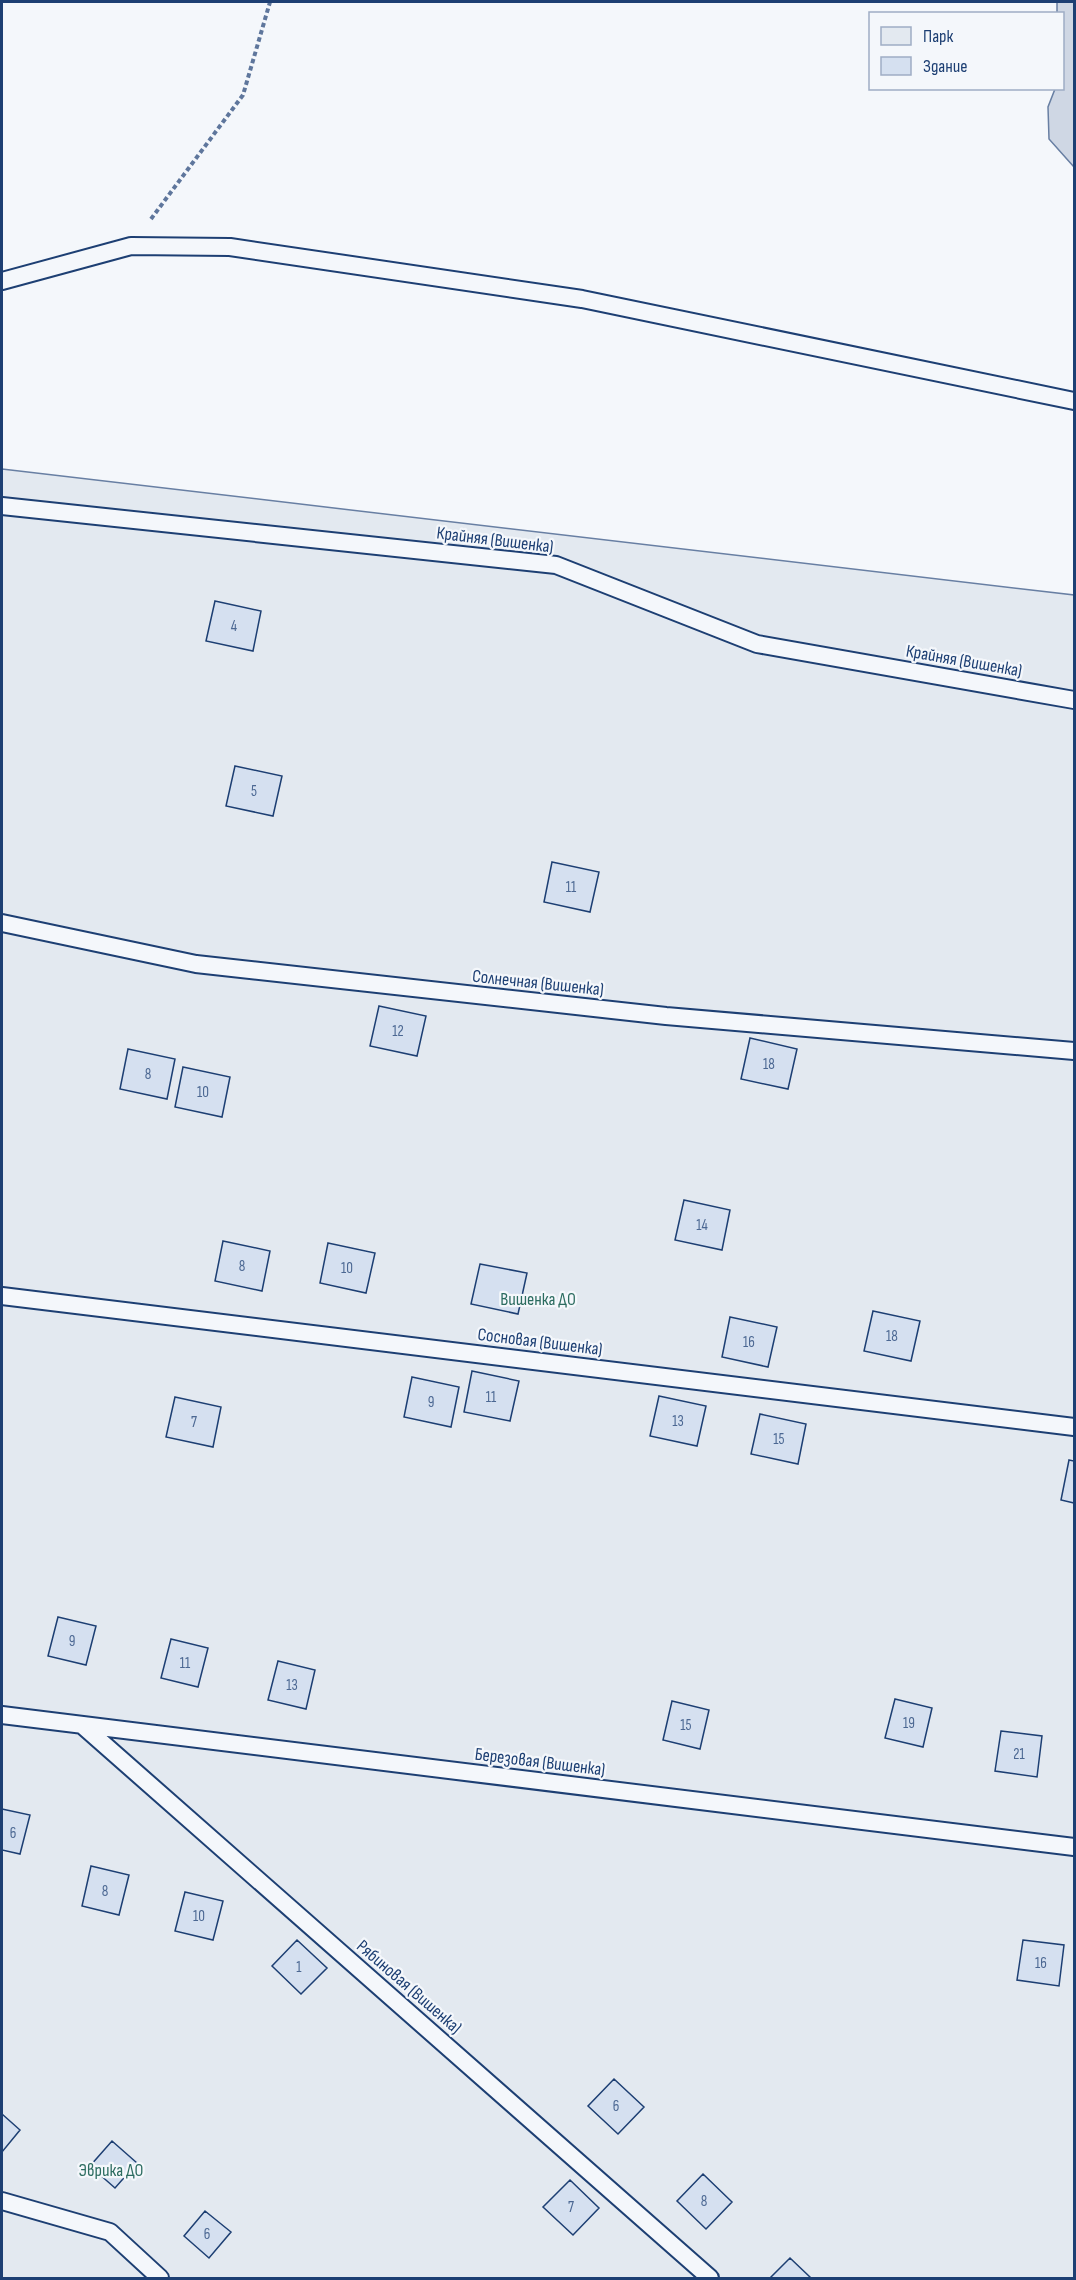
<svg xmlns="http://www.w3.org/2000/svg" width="1076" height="2280" font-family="'Sofia Sans Condensed',sans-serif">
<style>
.green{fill:#e3e9f0;stroke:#687fa3;stroke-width:1.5}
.water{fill:#cfd7e4;stroke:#687fa3;stroke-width:1.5}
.building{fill:#d5e0f0;stroke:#1d3f73;stroke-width:1.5}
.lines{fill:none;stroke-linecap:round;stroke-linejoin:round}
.lane-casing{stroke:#1d3f73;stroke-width:20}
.path{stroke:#5e769c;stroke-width:4;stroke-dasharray:4.5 3;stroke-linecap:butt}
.lane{stroke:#f4f7fb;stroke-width:16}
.labels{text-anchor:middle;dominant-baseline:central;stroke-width:4.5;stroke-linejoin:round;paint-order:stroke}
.number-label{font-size:15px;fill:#4b6792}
.street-label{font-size:18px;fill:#1d3f73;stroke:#f4f7fb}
.park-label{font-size:18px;fill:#2c6c60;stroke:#f4f7fb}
</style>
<rect width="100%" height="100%" fill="#f4f7fb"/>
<path class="green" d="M2,469L1074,595V2278H2Z"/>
<path class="water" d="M1057,2H1074V167L1049,139L1048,107L1055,89L1062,88V14L1057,13Z"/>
<path class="building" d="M215,601L261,611L253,651L206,641Z
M235,766L282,776L273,816L226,806Z
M552,862L599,872L590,912L544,902Z
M379,1006L426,1016L417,1056L370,1046Z
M750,1038L797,1049L788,1089L741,1079Z
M128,1049L175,1059L167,1099L120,1089Z
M183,1067L230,1077L222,1117L175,1107Z
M684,1200L730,1210L722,1250L675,1240Z
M223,1241L270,1251L262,1291L215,1281Z
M328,1243L375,1253L366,1293L320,1283Z
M480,1264L527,1273L518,1314L471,1304Z
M873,1311L920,1321L911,1361L864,1351Z
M730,1317L777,1327L768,1367L722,1357Z
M472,1371L519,1381L510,1421L464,1412Z
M412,1377L459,1387L451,1427L404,1417Z
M659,1396L706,1406L697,1446L650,1436Z
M175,1397L221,1407L213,1447L166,1437Z
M760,1414L806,1424L798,1464L751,1454Z
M1069,1460L1074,1461V1503L1061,1500Z
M58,1617L96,1626L86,1665L48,1656Z
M171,1639L208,1648L198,1687L161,1678Z
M278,1661L315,1670L306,1709L268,1700Z
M895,1699L932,1708L923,1747L885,1738Z
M672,1701L709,1710L700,1749L663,1740Z
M1001,1731L1042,1736L1037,1777L995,1771Z
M2,1809L30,1815L20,1854L2,1850Z
M91,1866L129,1875L119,1915L82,1906Z
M185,1892L223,1901L213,1940L175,1931Z
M297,1940L327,1968L301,1994L272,1966Z
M1023,1940L1064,1945L1059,1986L1017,1980Z
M614,2079L644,2107L618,2134L588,2106Z
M2,2114L20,2130L2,2152Z
M112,2141L137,2163L115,2188L90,2166Z
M703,2174L732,2202L706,2229L677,2201Z
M570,2180L599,2208L573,2235L543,2207Z
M205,2211L231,2232L209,2258L184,2236Z
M790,2258L811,2278H770Z"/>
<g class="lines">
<g class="lane-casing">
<path id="lane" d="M2,281L131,246L230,247L582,299L1074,401
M2,506L556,565L757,644L1074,700
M2,923L196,964L666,1016L1074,1051
M2,1296L1074,1427
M2,1715L1074,1847
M82,1725L710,2278
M2,2201L110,2232L160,2278"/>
</g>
<path class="path" d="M151,219L243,95L270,2"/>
<use href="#lane" class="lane"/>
</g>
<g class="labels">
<g class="number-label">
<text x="234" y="626">4</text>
<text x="254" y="791">5</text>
<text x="571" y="887">11</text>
<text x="398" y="1031">12</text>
<text x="769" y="1064">18</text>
<text x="148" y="1074">8</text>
<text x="203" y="1092">10</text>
<text x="702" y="1225">14</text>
<text x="242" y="1266">8</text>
<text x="347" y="1268">10</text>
<text x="892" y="1336">18</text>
<text x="749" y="1342">16</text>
<text x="491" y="1397">11</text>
<text x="431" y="1402">9</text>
<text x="678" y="1421">13</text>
<text x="194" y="1422">7</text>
<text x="779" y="1439">15</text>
<text x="72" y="1641">9</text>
<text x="185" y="1663">11</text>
<text x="292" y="1685">13</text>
<text x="909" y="1723">19</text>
<text x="686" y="1725">15</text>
<text x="1019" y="1754">21</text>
<text x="13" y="1833">6</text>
<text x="105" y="1891">8</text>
<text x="199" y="1916">10</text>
<text x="1041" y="1963">16</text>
<text x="299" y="1967">1</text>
<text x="616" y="2106">6</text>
<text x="704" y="2201">8</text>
<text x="571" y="2207">7</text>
<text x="207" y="2234">6</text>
</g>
<g class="street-label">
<text transform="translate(495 540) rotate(7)">Крайняя (Вишенка)</text>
<text transform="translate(964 661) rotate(10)">Крайняя (Вишенка)</text>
<text transform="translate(538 983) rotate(6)">Солнечная (Вишенка)</text>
<text transform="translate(540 1342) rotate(7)">Сосновая (Вишенка)</text>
<text transform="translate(540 1762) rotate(7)">Березовая (Вишенка)</text>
<text transform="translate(409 1987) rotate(41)">Рябиновая (Вишенка)</text>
</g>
<g class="park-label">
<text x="538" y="1299">Вишенка ДО</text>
<text x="111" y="2170">Эврика ДО</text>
</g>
</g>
<rect width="1076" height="2280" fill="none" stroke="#1d3f73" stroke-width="6"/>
<rect x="869" y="12" width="195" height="78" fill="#f4f7fb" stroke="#9eadc5" stroke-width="1.5"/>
<rect x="881" y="27" width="30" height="18" fill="#e3e9f0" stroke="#9eadc5" stroke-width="1.5"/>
<text x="923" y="42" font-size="18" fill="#1d3f73">Парк</text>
<rect x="881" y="57" width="30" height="18" fill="#d5e0f0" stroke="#9eadc5" stroke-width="1.5"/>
<text x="923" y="72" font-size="18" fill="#1d3f73">Здание</text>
</svg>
